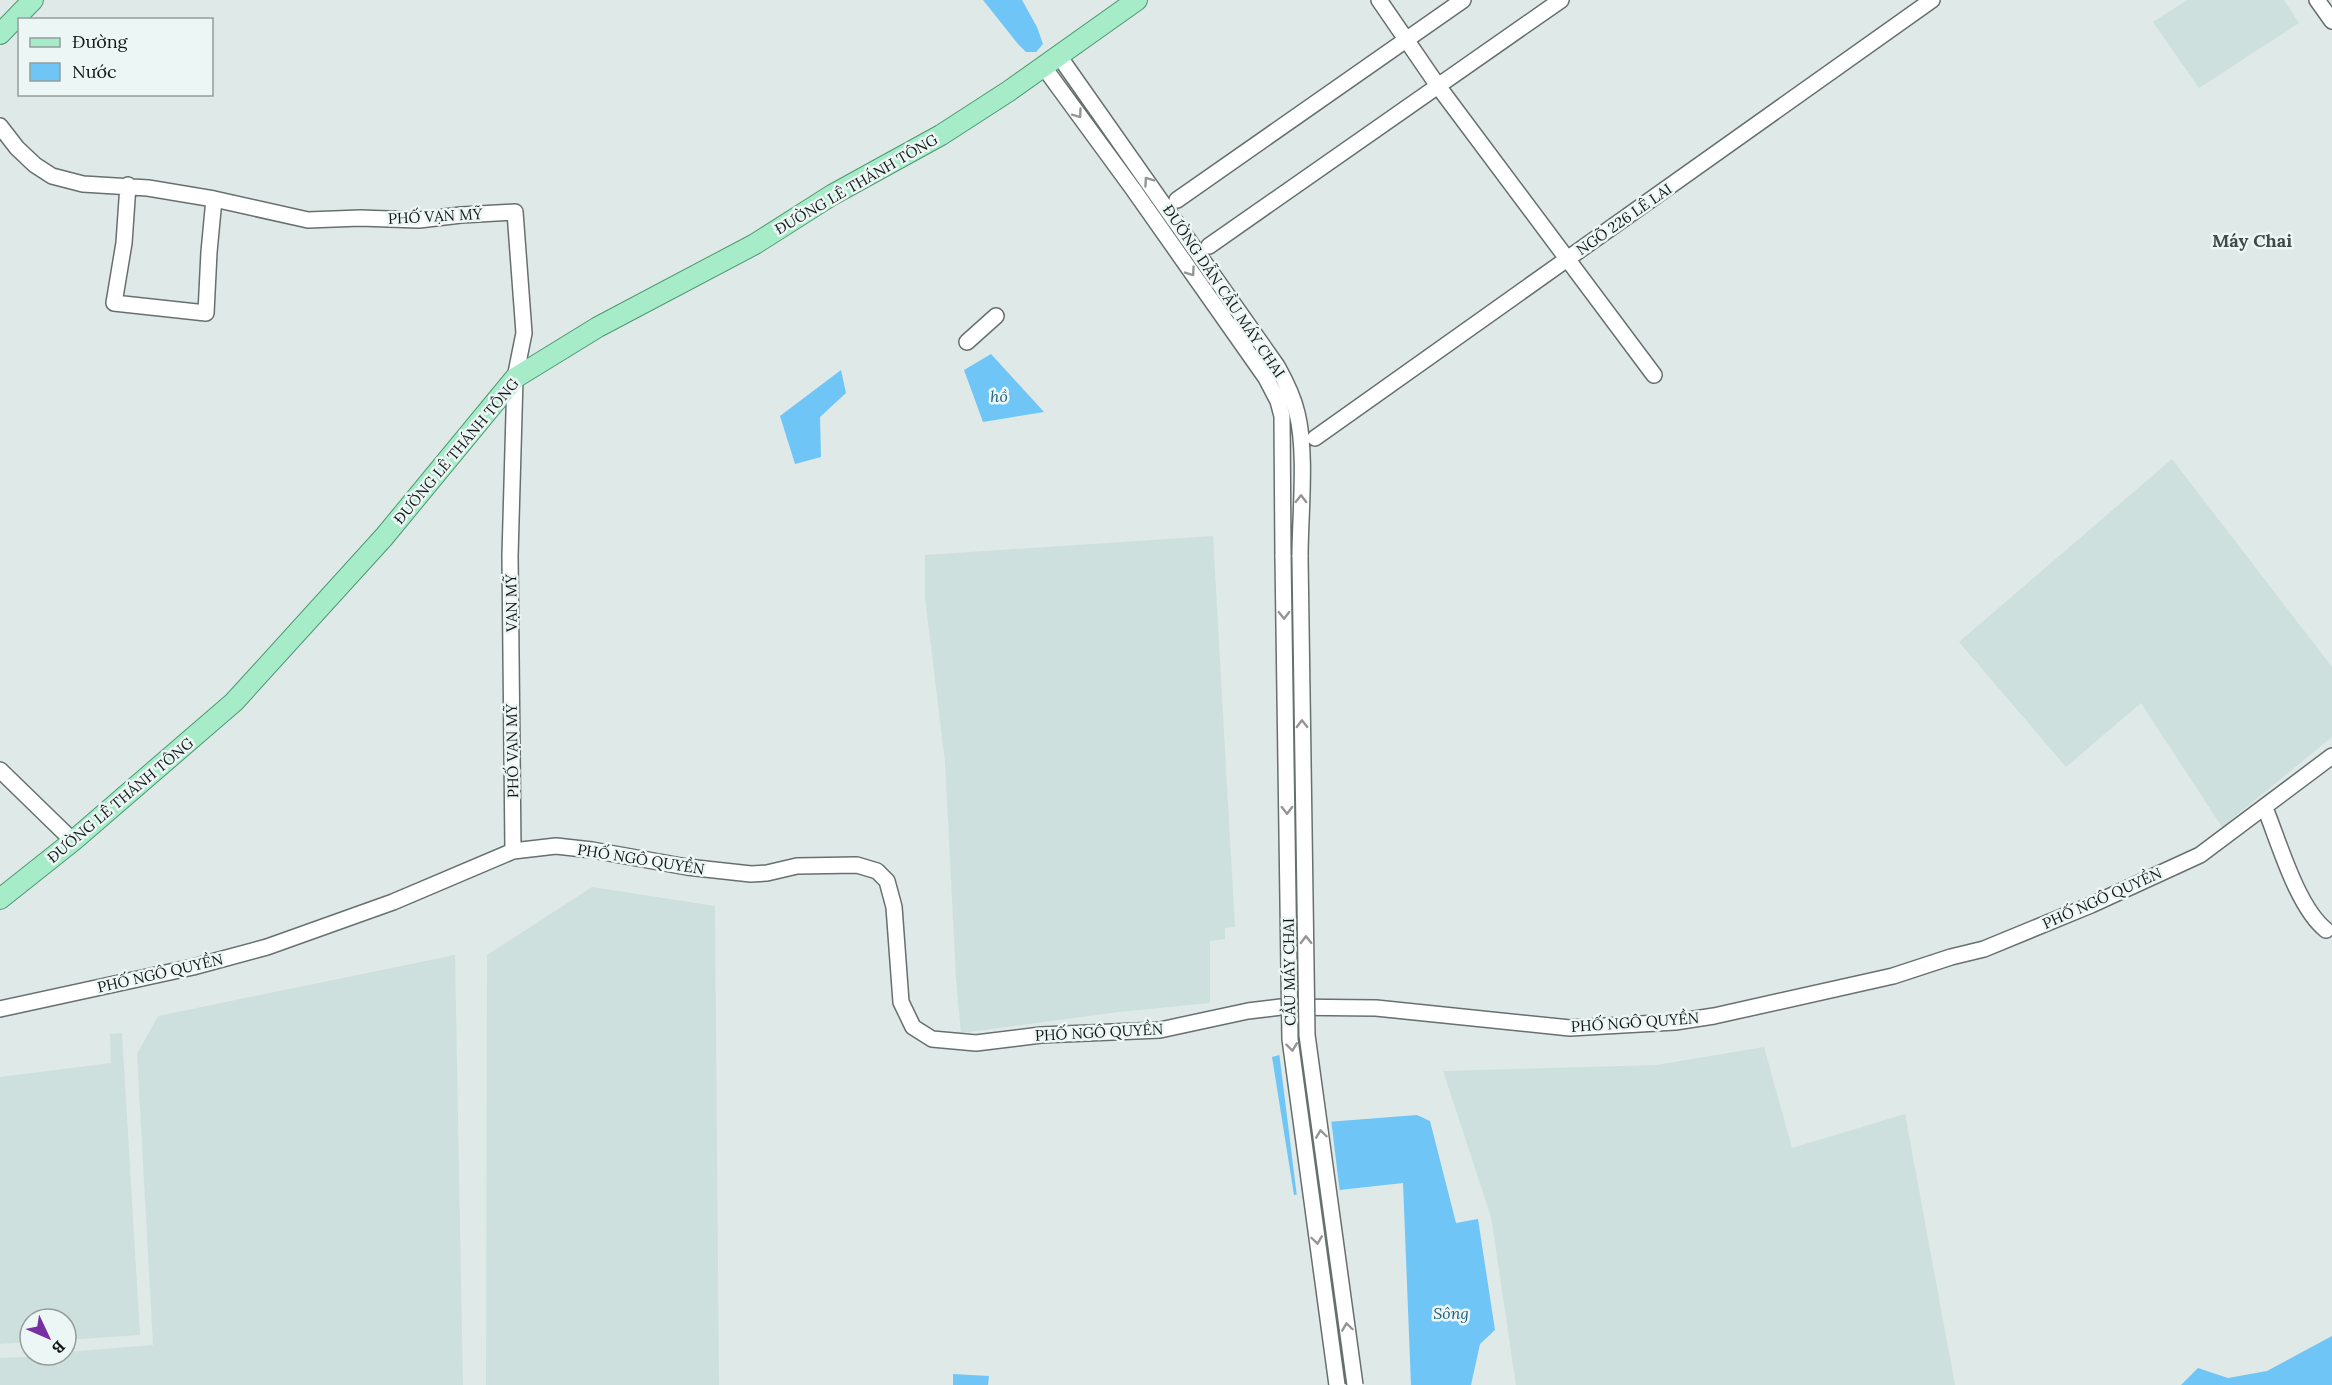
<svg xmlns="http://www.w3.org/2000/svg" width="2332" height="1385" font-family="Lora,serif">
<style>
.built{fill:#cde0dd}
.water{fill:#6fc6f6}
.pier{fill:#dfe9e7}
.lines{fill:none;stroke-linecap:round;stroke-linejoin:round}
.minor-casing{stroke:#67706f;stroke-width:18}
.major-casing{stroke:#4c9972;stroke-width:22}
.minor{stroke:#fff;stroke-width:15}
.major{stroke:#a6ecc8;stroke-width:20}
.minor-bridge-casing{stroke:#67706f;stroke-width:18;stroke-linecap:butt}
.minor-bridge{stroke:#fff;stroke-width:15}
.oneway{stroke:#949696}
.labels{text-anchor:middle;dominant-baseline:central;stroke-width:5;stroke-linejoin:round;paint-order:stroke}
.street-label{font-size:15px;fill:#121615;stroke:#ecf7f5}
.water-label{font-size:16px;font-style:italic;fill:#1c5e7e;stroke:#ecf7f5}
.quarter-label{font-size:18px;font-weight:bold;fill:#414a48;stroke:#ecf7f5}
</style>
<rect width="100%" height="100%" fill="#dfe9e7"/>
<path class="built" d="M2187,0H2284L2299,23L2199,88L2153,22Z
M2172,459L2332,667V737L2222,827L2141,703L2066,767L1959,642Z
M1213,536L1235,927L1225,928V939L1210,941V1003L1119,1012L961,1033L956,978L945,762L925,598V555Z
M592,887L715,906L719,1385H486L487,955Z
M455,955L463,1385H0V1358L66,1355V1352L153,1345L137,1054L158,1016Z
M122,1033L140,1335L66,1340V1319H30V1342L0,1344V1077L111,1063L110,1034Z
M1764,1047L1792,1148L1905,1114L1955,1385H1516L1491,1217L1443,1071L1656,1065Z"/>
<path class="water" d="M983,0H1022L1037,27L1043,44L1036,52H1026L1018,44Z
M991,354L1044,412L983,422L964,370Z
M841,370L846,393L820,417L821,457L795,464L780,416Z
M1301,1049L1314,1110L1327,1122L1417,1115L1430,1121L1456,1223L1478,1219L1495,1330L1480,1344L1471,1385H1411L1403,1183L1294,1195L1272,1057Z
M2332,1336V1385H2181L2198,1368L2228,1378L2267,1371Z
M953,1374L989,1376L988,1385H953Z"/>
<path class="pier" d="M1301,1046L1317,1109L1331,1119L1340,1193L1297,1197L1279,1052Z"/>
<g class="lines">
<g class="minor-casing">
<path id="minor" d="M1379,0L1438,86L1654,375
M2317,0L2332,21
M1059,56L1277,366C1286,382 1293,396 1297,413C1307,453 1300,515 1300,557
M1043,66L1133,189L1266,378L1278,401L1282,416L1283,557
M0,126L17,148L35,165L52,176L83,184L148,188L214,199L308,220L360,218L419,220L461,215L515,212L524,333L515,378L510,556L513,851
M128,185L124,243L114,303L206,313L209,252L214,199
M1177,200L1463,0
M1209,246L1561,0
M967,342L996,316
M1315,438L1932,0
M0,770L73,841
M2265,808C2279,842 2297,907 2326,930
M0,1009L193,967L267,947L393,902L513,851L556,846L592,850L687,867L751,874L767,873L797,866L857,865L877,871L887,881L894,907L901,1002L913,1027L932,1039L976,1043L1041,1035L1160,1030L1248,1011L1281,1007L1376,1008L1570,1028L1675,1022L1714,1016L1893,976L1951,957L1984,949L2091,905L2200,855L2332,756"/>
</g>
<g class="major-casing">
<path id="major" d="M0,34L33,0
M0,899L73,841L234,702L384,537L515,378L598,327L755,244L832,195L941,135L1009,91L1137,0"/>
</g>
<use href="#minor" class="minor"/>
<use href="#major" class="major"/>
<g class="minor-bridge-casing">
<path id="minor-bridge" d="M1283,557L1290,1039L1337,1385
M1300,557L1307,1035L1355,1385"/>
</g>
<use href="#minor-bridge" class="minor-bridge"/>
</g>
<defs><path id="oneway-chevron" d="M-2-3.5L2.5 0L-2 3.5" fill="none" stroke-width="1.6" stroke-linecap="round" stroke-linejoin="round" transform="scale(1.5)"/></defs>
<g class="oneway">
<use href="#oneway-chevron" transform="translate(1078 114) rotate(54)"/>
<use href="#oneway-chevron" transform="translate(1148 181) rotate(-125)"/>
<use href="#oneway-chevron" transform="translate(1191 272) rotate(55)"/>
<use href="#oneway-chevron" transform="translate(1301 499) rotate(-89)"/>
<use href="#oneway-chevron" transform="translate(1284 615) rotate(89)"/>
<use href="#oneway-chevron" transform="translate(1302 724) rotate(-91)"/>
<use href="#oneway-chevron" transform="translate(1287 810) rotate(89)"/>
<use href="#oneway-chevron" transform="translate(1306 940) rotate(-91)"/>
<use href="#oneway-chevron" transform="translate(1292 1047) rotate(83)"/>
<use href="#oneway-chevron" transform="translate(1321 1134) rotate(-98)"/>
<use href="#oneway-chevron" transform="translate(1317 1240) rotate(82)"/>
<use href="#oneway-chevron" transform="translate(1347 1327) rotate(-98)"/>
</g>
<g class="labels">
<g class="street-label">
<text transform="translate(856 184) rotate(-30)">ĐƯỜNG LÊ THÁNH TÔNG</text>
<text transform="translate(435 216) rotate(-3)">PHỐ VẠN MỸ</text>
<text transform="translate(1624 219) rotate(-35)">NGÕ 226 LÊ LAI</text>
<text transform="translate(1224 291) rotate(56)">ĐƯỜNG DẪN CẦU MÁY CHAI</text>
<text transform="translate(456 451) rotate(-50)">ĐƯỜNG LÊ THÁNH TÔNG</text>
<text transform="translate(511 603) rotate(-91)">VẠN MỸ</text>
<text transform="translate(512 751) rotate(-91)">PHỐ VẠN MỸ</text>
<text transform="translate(120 800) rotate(-40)">ĐƯỜNG LÊ THÁNH TÔNG</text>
<text transform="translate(641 859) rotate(9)">PHỐ NGÔ QUYỀN</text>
<text transform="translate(2102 898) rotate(-24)">PHỐ NGÔ QUYỀN</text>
<text transform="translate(1289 972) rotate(-91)">CẦU MÁY CHAI</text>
<text transform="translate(160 973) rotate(-13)">PHỐ NGÔ QUYỀN</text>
<text transform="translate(1635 1022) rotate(-4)">PHỐ NGÔ QUYỀN</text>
<text transform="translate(1099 1032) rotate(-3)">PHỐ NGÔ QUYỀN</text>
</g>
<g class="water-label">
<text x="999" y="396">hồ</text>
<text x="1451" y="1313">Sông</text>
</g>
<g class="quarter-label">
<text x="2252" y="240">Máy Chai</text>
</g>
</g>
<rect x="18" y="18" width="195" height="78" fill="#ecf7f5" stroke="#959d9b" stroke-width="1.5"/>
<rect x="30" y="38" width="30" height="9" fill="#a6ecc8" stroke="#959d9b" stroke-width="1.5"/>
<text x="72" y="48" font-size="18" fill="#121615">Đường</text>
<rect x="30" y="63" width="30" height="18" fill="#6fc6f6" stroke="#959d9b" stroke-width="1.5"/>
<text x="72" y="78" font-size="18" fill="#121615">Nước</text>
<g transform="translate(48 1337) rotate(134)"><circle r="28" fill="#ecf7f5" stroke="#959d9b" stroke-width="1.5"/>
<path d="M0-4.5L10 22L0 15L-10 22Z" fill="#772fa2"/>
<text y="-9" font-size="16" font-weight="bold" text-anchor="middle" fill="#121615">B</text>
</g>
</svg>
